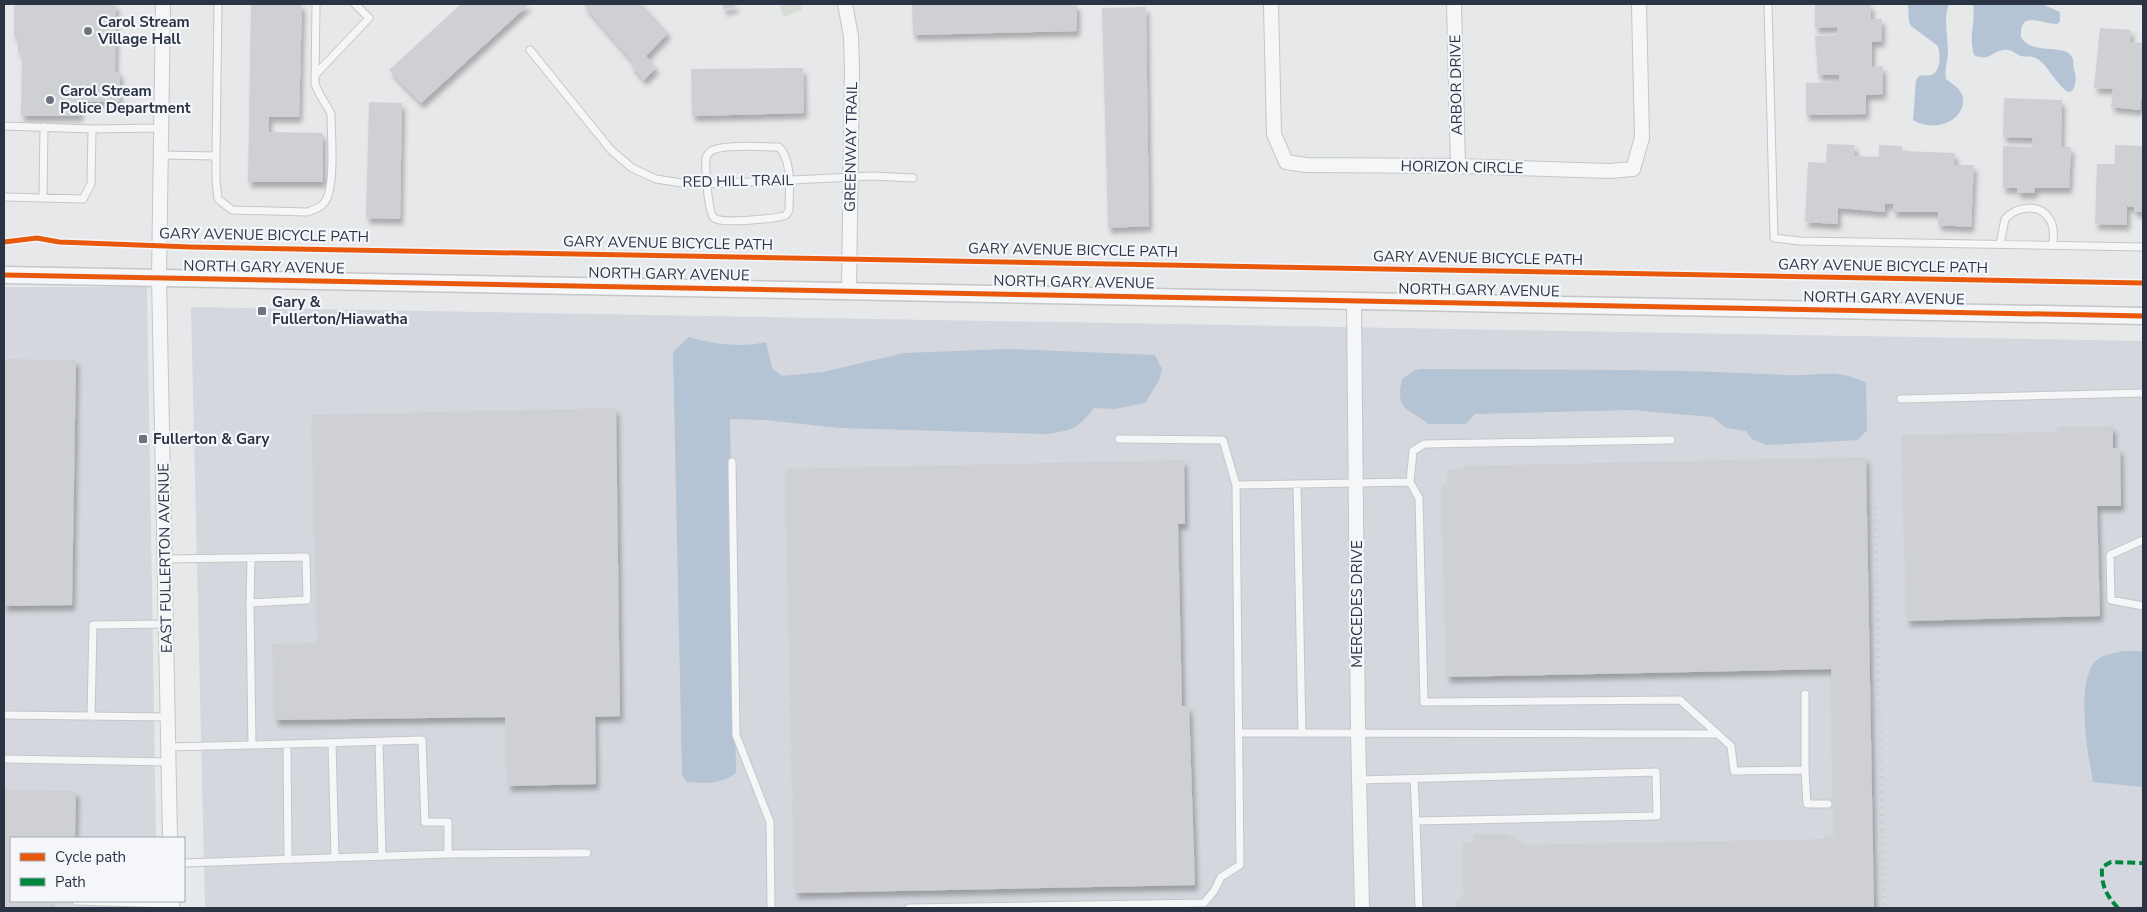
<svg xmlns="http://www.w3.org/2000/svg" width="2147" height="912" font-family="'Nunito Sans',sans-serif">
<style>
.built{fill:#d4d7dd}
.green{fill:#d6ded6}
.water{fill:#b4c4d5}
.building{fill:#ced0d3;filter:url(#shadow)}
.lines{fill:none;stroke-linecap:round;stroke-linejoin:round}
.service-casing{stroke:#c4c6c8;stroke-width:9}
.minor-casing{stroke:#c4c6c8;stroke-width:16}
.tertiary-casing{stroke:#c4c6c8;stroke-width:19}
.service{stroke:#f5f6f7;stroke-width:7}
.minor{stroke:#f5f6f7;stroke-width:14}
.tertiary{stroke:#f5f6f7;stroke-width:16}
.rail{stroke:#cecfd2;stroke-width:4;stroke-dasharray:2.5 5;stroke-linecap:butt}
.quiet{stroke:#00873e;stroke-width:4;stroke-dasharray:8 4;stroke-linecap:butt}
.cycleway-casing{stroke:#f4f6f9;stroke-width:8}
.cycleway{stroke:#e8590c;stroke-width:5}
.poi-dot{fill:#6c737f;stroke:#f4f6f9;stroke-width:2}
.labels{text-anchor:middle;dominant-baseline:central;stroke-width:4.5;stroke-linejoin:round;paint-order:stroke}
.poi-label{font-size:15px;font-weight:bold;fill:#2b3445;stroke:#f4f6f9;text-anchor:start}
.street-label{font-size:15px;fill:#2b3445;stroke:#f4f6f9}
</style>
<defs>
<filter id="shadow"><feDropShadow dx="3" dy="5.5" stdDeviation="2.5" flood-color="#0004"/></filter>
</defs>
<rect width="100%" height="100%" fill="#e6e8ea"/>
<path class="built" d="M4,287H147L156,838H11V901H157L158,908H4Z
M191,307L2143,341V908H205Z"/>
<path class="green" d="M779,4H800L802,10L784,17Z"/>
<path class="water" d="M1908,4H1949C1943,19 1948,36 1948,51C1948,61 1944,69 1946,79C1952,84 1959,87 1962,95C1964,100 1963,105 1961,110C1953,126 1929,130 1913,120L1916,80L1919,76C1923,75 1927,76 1931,75C1942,71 1940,54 1938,46L1911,26L1909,22Z
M1973,4H2042L2060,12V21L2057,24C2042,24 2019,9 2021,37C2032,56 2065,43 2072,57C2074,60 2073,65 2074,69C2076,77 2077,83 2072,91L2068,92C2054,83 2047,61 2033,57C2029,56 2025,57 2021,56C2014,53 2011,49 2003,50C1991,52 1989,62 1974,55C1968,37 1976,21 1973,4Z
M689,337C713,344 741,348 766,342L772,368L782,376L823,372L904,353L1007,349L1155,355L1162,369L1159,380L1145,403L1115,409L1094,408C1076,430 1074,430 1046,434L840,428L765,420L730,419L736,773C719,785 706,783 686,782L682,774L673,352Z
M1421,369C1542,370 1664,368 1785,375C1816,377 1837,367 1866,383L1867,430L1858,440L1767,445L1752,439L1746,431L1726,428L1712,417L1632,410L1475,414L1466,424H1428C1408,406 1395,413 1402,379L1415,370Z
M2123,651H2143V787L2093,782C2088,756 2074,677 2098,659C2105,654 2115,653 2123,651Z"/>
<path class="building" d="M14,4H116L115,72H120L119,102H80V116H21L22,53H18V36H14Z
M251,4H302L299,117H269V132L323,133V182H248Z
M461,4H529L421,103L389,70Z
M583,4H642L668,33L646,56L656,68L644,80L631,65L633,62Z
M722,4H735L736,7L724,10Z
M912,4H1077V31L913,35Z
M1815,4H1871V19H1882V41L1872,42V67L1883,66V94L1866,95V114L1806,115V83L1839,82V75H1818L1815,36L1838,35L1837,27L1815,28Z
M1146,7L1149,226L1108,228L1102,8Z
M2100,28L2131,30L2130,42L2143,43V99H2141L2140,110L2111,107L2113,89L2094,88Z
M803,68L804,113L692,116L691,69Z
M2004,98L2062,100L2061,147H2071L2069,188H2035L2034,193H2017L2018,188H2003V146L2032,147L2033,138L2003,137Z
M369,102L402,103L400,219L366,218Z
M1827,144L1855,145L1854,156L1879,157V145L1902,146V151L1955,153L1954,165H1974L1971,227L1938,225V212H1893V204H1885V212L1838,208V224L1805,222L1808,162L1826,163Z
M2115,145L2143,146V212H2134V207L2127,206V225L2095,224L2097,164H2115Z
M4,359L76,360L72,605L4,606Z
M616,408L620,716L595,717L596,784L508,786L505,717L275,720L273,644L318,643L312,415Z
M2113,426V448H2120L2121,506H2097L2100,616L1907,621L1902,435L2057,432V427Z
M1866,457L1874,908H1456V903L1459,899L1464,896L1463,843H1473V834H1509V837L1518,841L1519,845L1825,839V836H1834L1831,669L1447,677L1442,485H1447L1448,470L1463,469V466Z
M1184,460L1185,524H1178L1182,706H1189L1195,885L795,893L786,469Z
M4,790L76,791L75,838H11V901H51V908H4Z"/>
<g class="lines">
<g class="service-casing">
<path id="service" d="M1768,4L1774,238L1800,241L2143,247
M530,50L611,150L632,168L656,179L682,183L708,184L873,176L913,178
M315,75L369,18L355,4
M4,126L92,129
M779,147C793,161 789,191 789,210L786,215C777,219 721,224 714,218C708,213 705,167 706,158C707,155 710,151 713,150C727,144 763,147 779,147Z
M160,155L216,156L218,4
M216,156V180L218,199L232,210L307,212C314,210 320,208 324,203C336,190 331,133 331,114C326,104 319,95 315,84L316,4
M4,197L83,199L91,184L92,129L161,128
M43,198L44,127
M2000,244L2005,219C2017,206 2042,202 2051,222C2055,229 2053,238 2053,245
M1901,399L2143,393
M1119,439L1223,440L1236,485
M732,462L736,735L770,822L771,908
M1410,482L1413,451L1424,444L1671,440
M1297,484L1302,733
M2143,540L2110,555L2111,600L2143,606
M165,559L306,557L307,600L250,603L251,558
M4,715L168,717
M91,717L93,625L166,624
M1239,733L1718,734
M379,741L382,857
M332,743L335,858
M287,744L288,860
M169,747L252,745L250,603
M4,759L169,762
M1805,770V694
M1414,779L1416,821
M1359,780L1656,772L1657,816L1416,821L1419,908
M448,854L587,853
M184,863L448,854V822H425L422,740L252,745
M76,901L172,904
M909,908L1204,903L1214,891L1221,877L1240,865L1236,485L1410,482L1419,498L1424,702L1680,700L1731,746L1734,771L1805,770L1807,804H1828"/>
</g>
<g class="minor-casing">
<path id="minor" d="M163,4L159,277L170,838
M845,4L851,36L852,68L849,290
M1271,4L1274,134L1286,162L1306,165L1458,166L1610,171L1633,169L1642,138L1639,4
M1454,4L1458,166
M1354,300L1358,733L1362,908
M172,901V908"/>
</g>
<g class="tertiary-casing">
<path id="tertiary" d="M4,275L2143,316"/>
</g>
<use href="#service" class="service"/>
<use href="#minor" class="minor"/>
<use href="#tertiary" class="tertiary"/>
<path class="rail" d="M1875,506L1884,908"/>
<path class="quiet" d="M2118,908C2106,895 2101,885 2102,867L2111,862L2143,863"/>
<g class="cycleway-casing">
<path id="cycleway" d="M4,242L37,238L59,242L191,247L2143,283
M4,275L2143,316"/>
</g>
<use href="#cycleway" class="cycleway"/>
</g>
<g class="poi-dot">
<circle cx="88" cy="31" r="5"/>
<circle cx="50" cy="100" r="5"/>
<rect x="257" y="306" width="10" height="10" rx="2.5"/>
<rect x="138" y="434" width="10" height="10" rx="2.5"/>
</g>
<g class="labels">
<g class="poi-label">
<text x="98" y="22">Carol Stream<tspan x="98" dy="17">Village Hall</tspan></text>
<text x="60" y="91">Carol Stream<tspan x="60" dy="17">Police Department</tspan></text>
<text x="272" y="302">Gary &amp;<tspan x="272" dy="17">Fullerton/Hiawatha</tspan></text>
<text x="153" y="439">Fullerton &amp; Gary</text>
</g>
<g class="street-label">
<text transform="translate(1456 85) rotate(-91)">ARBOR DRIVE</text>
<text transform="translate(851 147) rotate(-89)">GREENWAY TRAIL</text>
<text transform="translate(1462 167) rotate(1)">HORIZON CIRCLE</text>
<text transform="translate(738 181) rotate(-1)">RED HILL TRAIL</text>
<text transform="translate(264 235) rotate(1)">GARY AVENUE BICYCLE PATH</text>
<text transform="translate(668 243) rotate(1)">GARY AVENUE BICYCLE PATH</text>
<text transform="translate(1073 250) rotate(1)">GARY AVENUE BICYCLE PATH</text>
<text transform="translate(1478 258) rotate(1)">GARY AVENUE BICYCLE PATH</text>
<text transform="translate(1883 266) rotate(1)">GARY AVENUE BICYCLE PATH</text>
<text transform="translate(264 267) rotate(1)">NORTH GARY AVENUE</text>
<text transform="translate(669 274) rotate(1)">NORTH GARY AVENUE</text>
<text transform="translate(1074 282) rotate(1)">NORTH GARY AVENUE</text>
<text transform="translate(1479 290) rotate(1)">NORTH GARY AVENUE</text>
<text transform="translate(1884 298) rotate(1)">NORTH GARY AVENUE</text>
<text transform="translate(165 558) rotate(-91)">EAST FULLERTON AVENUE</text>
<text transform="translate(1357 604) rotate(-90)">MERCEDES DRIVE</text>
</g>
</g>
<rect width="2147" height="912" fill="none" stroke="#2b3445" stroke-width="10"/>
<rect x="10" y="837" width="175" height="65" fill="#f4f6f9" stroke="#a4a8b1"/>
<rect x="20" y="853" width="25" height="8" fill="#e8590c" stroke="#a4a8b1"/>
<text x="55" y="862" font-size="15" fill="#2b3445">Cycle path</text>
<rect x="20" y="878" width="25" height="8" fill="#00873e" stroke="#a4a8b1"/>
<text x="55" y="887" font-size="15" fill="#2b3445">Path</text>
</svg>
